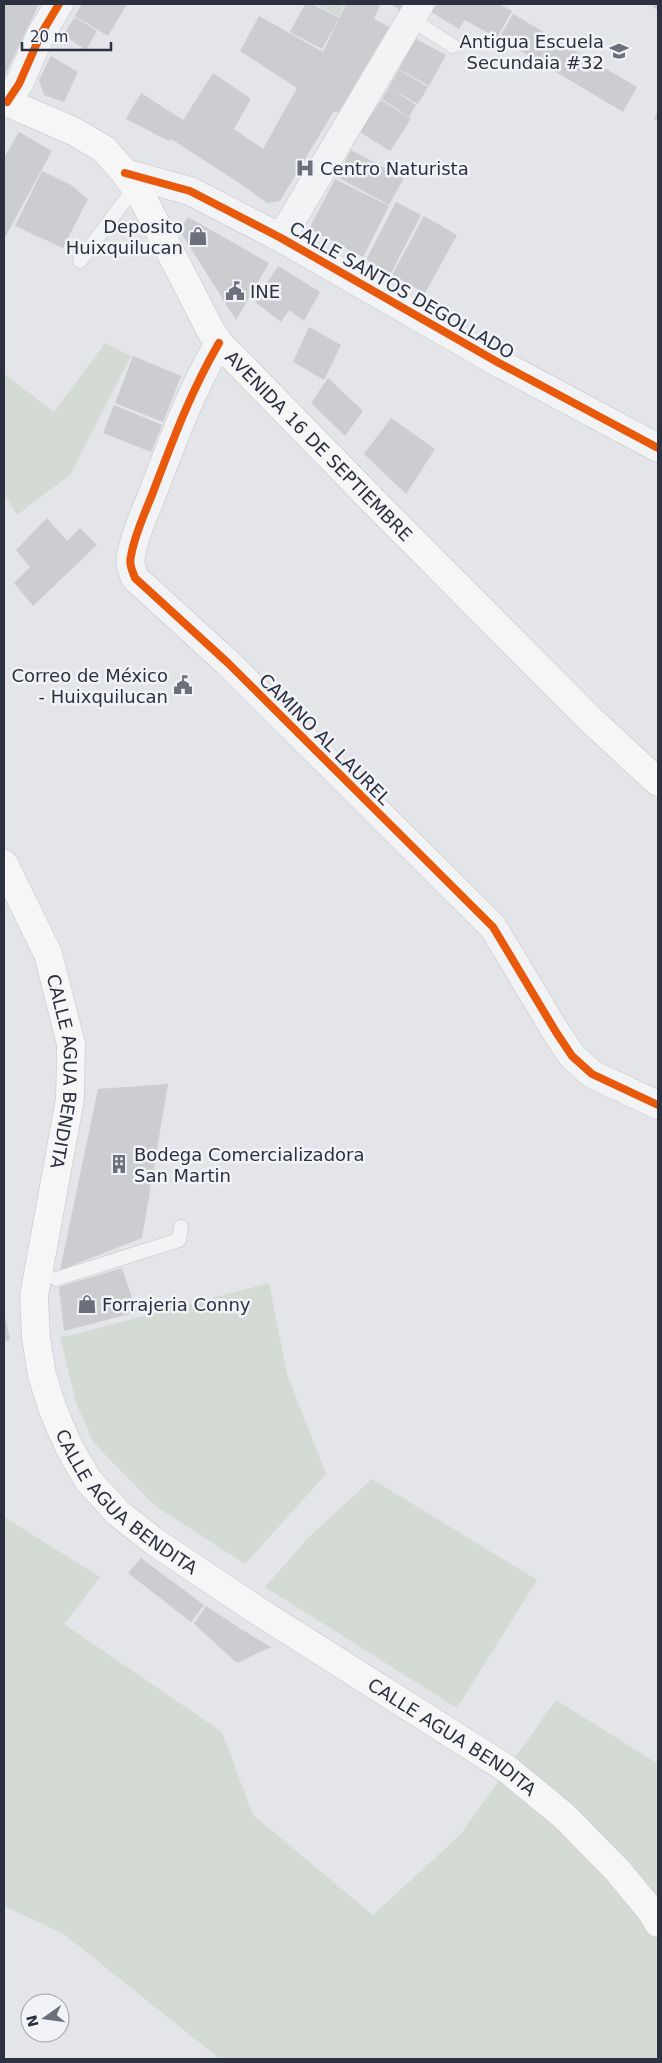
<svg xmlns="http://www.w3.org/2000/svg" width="662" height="2063" font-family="'DejaVu Sans',sans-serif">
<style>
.green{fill:#d3dbd4}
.building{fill:#cbcdd0}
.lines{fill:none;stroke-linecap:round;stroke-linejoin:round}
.lane-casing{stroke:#c1c3c6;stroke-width:15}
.street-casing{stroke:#c1c3c6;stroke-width:29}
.secondary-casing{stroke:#c1c3c6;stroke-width:29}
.primary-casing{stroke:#c0c2c5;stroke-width:29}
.lane{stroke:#f2f3f5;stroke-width:14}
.street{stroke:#f2f3f5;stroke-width:28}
.secondary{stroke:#f6f6f7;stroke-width:28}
.primary{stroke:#f6f6f7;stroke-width:28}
.cycleway-casing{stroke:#f1f3f7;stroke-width:11}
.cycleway{stroke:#e8590c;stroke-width:8}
.labels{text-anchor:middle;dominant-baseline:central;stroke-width:5;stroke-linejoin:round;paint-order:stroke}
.poi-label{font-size:18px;fill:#2b3140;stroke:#f1f3f7;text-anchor:start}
.street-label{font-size:18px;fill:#2b3140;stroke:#f1f3f7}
</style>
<rect width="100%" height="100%" fill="#e3e5e8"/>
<path class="green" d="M315,4H344L339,17Z
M105,343L131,356L70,475L17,515L4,493V374L54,412Z
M269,1283L287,1374L326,1474L245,1564L154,1505L94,1443L76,1403L60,1336H68Z
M372,1479L537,1580L457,1708L265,1587L310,1536Z
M4,1517L100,1577L64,1624L222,1732L253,1815L373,1915L460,1835L556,1700L658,1764V2059H220L64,1934L4,1906Z"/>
<path class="building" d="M4,4H39L4,77Z
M82,4H127L108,36L75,16Z
M305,4H312L339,18L322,49L290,32Z
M346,4L380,5L374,19L389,27L338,113L334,111L280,201L267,203L241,184L171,139L169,141L126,119L141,93L183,120L213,73L251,99L234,129L263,149L297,88L240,51L259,16L323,52Z
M390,4H403L400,10Z
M437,4H499L512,11L497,38L465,20L459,29L431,12Z
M650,4H658V11Z
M513,14L637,87L623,112L499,38Z
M75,17L97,31L86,50L63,35Z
M416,39L446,55L429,86L399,69Z
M51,56L78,72L64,102L44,95L39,80Z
M399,70L428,87L418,104L391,89L416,105L409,117L382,99Z
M381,100L411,119L390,151L360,132Z
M658,109V121L654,119Z
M19,132L52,151L4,239V158Z
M351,150L404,178L389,205L337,177Z
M42,171L71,185L88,199L63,248L15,226Z
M335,179L389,206L363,257L309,229Z
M396,202L421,215L391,273L366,260Z
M424,216L457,235L425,293L392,275Z
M188,217L269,263L236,320L179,230Z
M278,266L320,292L304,321L289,310L281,322L255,302Z
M309,327L341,345L324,380L293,362Z
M133,356L181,376L163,422L115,403Z
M328,378L363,411L345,436L311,403Z
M114,405L162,425L151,452L103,433Z
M391,418L435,449L406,494L364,454Z
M47,518L67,541L80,528L97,545L33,606L14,583L30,567L16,550Z
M168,1084L142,1238L60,1270L98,1089Z
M122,1268L137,1312L64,1331L59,1287Z
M4,1316H5L10,1340L4,1341Z
M141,1558L204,1605L191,1622L128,1573Z
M206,1606L241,1629L271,1647L237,1663L194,1624Z"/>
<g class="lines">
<g class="lane-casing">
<path id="lane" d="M411,19L453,46
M80,261L135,187
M56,1279L179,1240L181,1227"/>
</g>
<g class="street-casing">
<path id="street" d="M7,102L19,84L41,34L59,4
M125,173L190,191L281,238L499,363L658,448
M281,238L420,4
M219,343C192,389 174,437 155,487C147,509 135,532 131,556C129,564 132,570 135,578L228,663L493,927L556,1032L572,1056L592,1074L658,1105"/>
</g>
<g class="secondary-casing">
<g id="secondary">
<path id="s1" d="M4,864L48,954L71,1044L70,1099L34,1296L36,1338L42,1375L53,1410L69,1447L88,1480L118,1513L155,1542L255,1609L507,1769L564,1816L618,1871L651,1911L658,1923"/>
</g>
</g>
<g class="primary-casing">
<g id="primary">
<path id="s2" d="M4,101L73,131L104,149L125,173L143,199L212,333L219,343L387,515L591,720L658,782"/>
</g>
</g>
<use href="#lane" class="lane"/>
<use href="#street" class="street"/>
<use href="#secondary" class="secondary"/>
<use href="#primary" class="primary"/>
<g class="cycleway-casing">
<path id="cycleway" d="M7,102L19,84L41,34L59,4
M125,173L190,191L281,238L499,363L658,448
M219,343C192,389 174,437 155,487C147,509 135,532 131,556C129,564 132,570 135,578L228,663L493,927L556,1032L572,1056L592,1074L658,1105"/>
</g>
<use href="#cycleway" class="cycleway"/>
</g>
<defs>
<g id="school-bare" transform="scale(1.5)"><path d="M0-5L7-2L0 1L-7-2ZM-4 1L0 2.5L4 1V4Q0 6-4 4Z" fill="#6b707b" stroke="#f1f3f7" stroke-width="2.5" paint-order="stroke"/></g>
<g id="hospital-bare" transform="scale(1.5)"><path d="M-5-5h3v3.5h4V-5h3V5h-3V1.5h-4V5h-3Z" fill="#6b707b" stroke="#f1f3f7" stroke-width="2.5" paint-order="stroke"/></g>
<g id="shop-bare" transform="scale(1.5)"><path d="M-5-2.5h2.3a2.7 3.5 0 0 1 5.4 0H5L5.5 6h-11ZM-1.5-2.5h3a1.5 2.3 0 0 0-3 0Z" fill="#6b707b" stroke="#f1f3f7" stroke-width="2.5" paint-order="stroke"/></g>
<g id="civic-bare" transform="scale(1.5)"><path d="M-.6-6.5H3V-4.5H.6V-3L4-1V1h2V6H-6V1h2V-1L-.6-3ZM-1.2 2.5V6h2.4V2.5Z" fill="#6b707b" stroke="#f1f3f7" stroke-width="2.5" paint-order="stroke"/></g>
<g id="building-bare" transform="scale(1.5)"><path d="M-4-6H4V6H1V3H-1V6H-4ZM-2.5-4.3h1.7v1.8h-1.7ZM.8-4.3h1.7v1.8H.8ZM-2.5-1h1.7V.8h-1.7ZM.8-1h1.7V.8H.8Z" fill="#6b707b" stroke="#f1f3f7" stroke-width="2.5" paint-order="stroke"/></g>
</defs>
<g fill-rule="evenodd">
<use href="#school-bare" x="619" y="51"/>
<use href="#hospital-bare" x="305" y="168"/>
<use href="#shop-bare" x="198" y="236"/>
<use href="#civic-bare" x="235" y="291"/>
<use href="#civic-bare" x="183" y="685"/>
<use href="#building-bare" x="119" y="1164"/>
<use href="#shop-bare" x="87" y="1304"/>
</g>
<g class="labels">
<g class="poi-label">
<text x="604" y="41" text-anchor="end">Antigua Escuela<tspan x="604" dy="21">Secundaia #32</tspan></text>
<text x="320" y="168">Centro Naturista</text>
<text x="183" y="226" text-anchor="end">Deposito<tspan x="183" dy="21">Huixquilucan</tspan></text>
<text x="250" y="291">INE</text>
<text x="168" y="675" text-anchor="end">Correo de México<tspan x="168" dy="21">- Huixquilucan</tspan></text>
<text x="134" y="1154">Bodega Comercializadora<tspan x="134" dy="21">San Martin</tspan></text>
<text x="102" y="1304">Forrajeria Conny</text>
</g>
<g class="street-label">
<text transform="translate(402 290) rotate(30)">CALLE SANTOS DEGOLLADO</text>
<text stroke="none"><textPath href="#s2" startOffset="481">AVENIDA 16 DE SEPTIEMBRE</textPath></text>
<text transform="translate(325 739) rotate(45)">CAMINO AL LAUREL</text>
<text stroke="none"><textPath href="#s1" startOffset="220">CALLE AGUA BENDITA</textPath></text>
<text stroke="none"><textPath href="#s1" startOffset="685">CALLE AGUA BENDITA</textPath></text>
<text stroke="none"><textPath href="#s1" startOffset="1090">CALLE AGUA BENDITA</textPath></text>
</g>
</g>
<rect width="662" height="2063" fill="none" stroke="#2b3140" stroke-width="10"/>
<g transform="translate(45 2018) rotate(256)"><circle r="24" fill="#f1f3f7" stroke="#a2a5ae"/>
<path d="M0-4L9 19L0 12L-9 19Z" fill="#6b707b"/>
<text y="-8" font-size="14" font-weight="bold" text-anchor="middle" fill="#2b3140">N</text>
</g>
<path d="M22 42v8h89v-8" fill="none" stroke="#2b3140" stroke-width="2.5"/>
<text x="30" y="42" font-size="15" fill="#2b3140" stroke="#f1f3f7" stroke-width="4" paint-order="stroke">20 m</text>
</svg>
